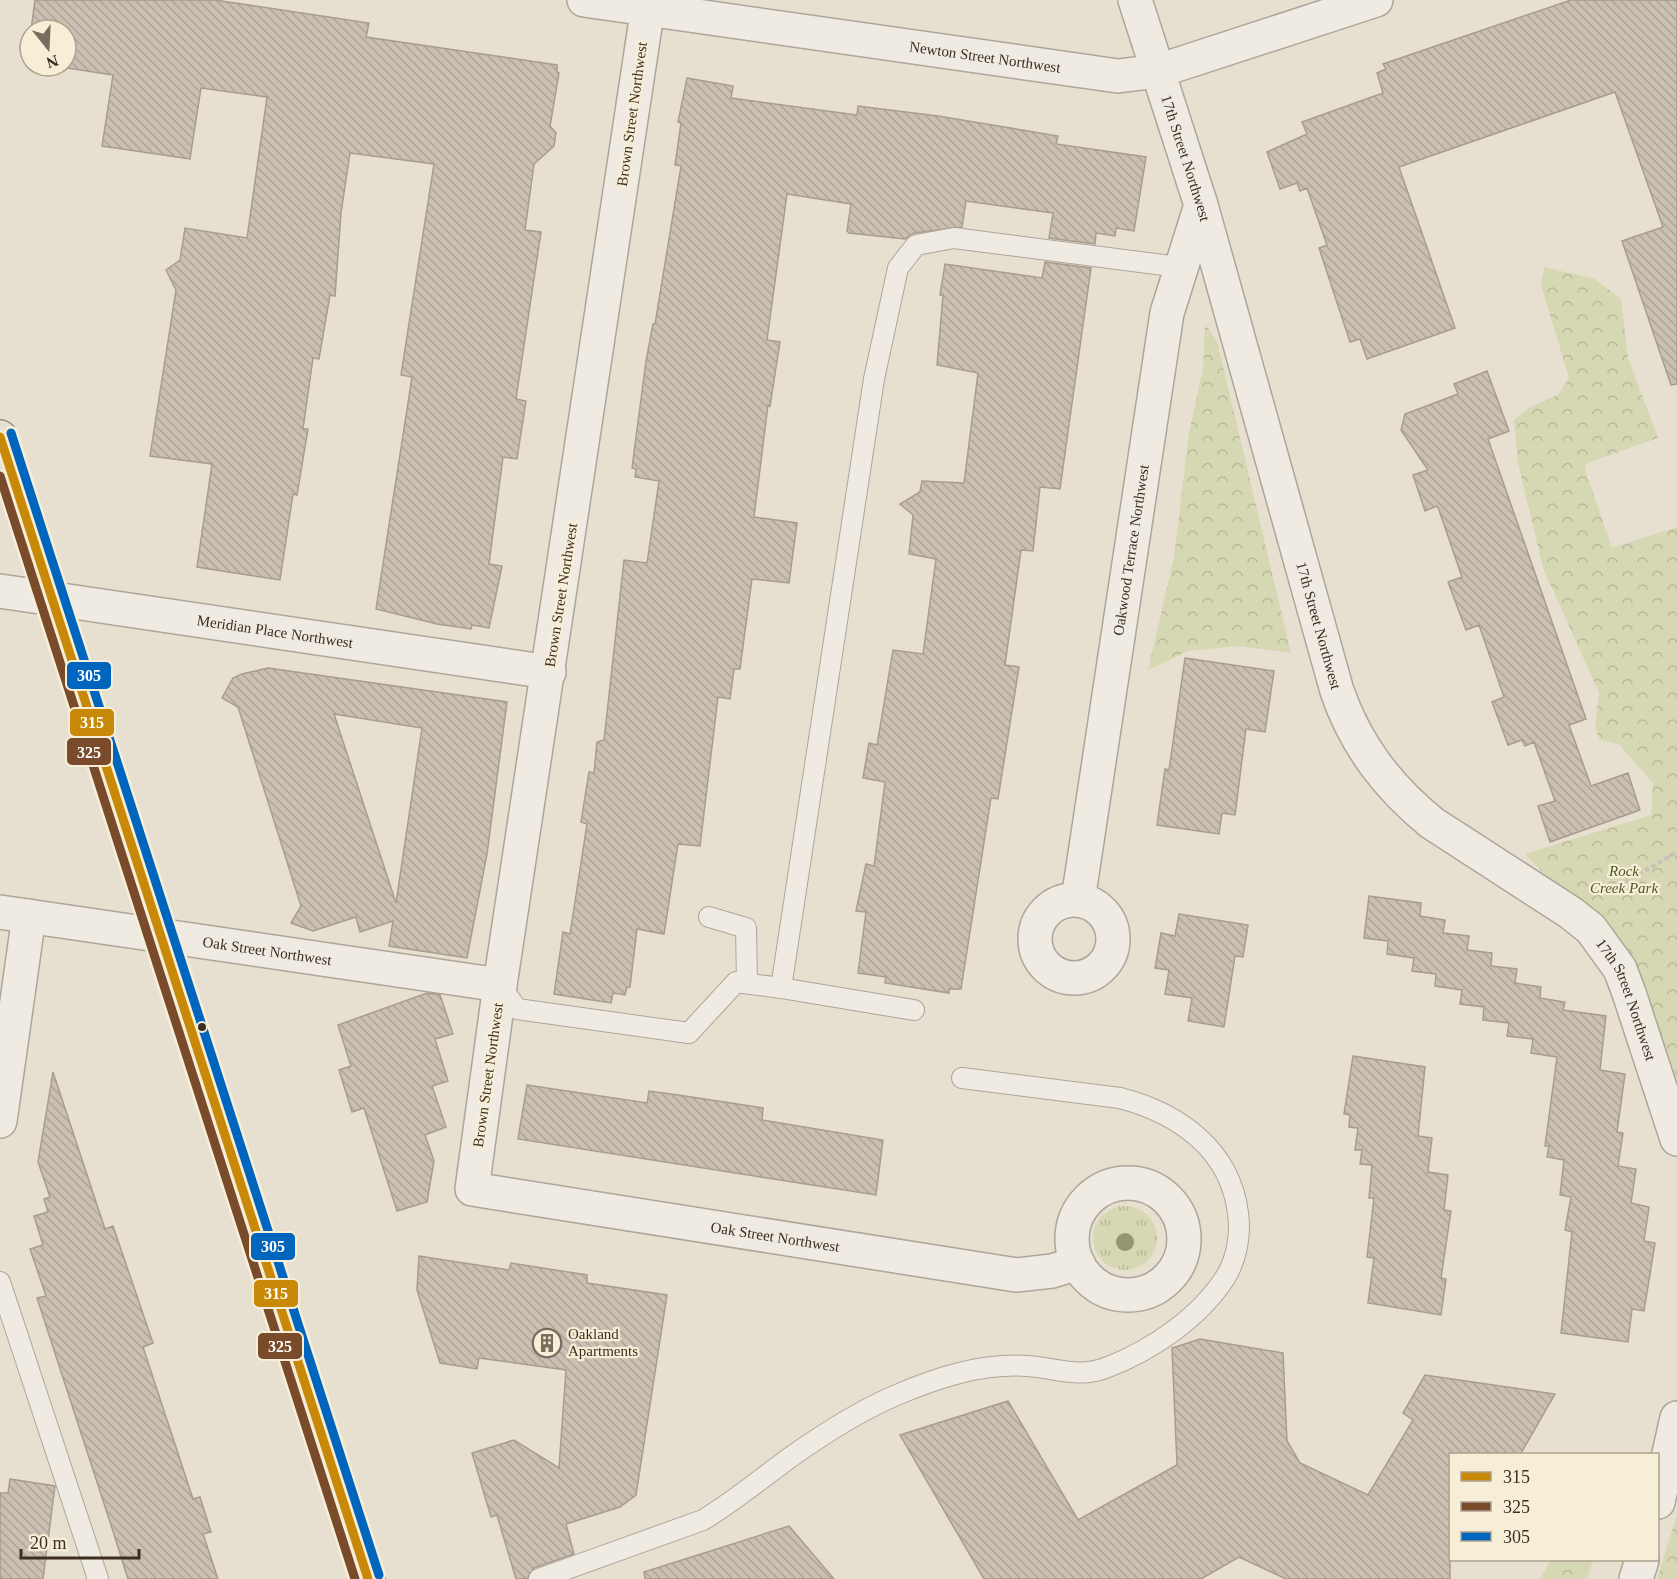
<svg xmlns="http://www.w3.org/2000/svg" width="1677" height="1579" font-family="'Times New Roman',serif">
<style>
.grass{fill:url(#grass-tufts)}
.forest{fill:url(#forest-crowns)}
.building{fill:url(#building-back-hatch);stroke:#a89c90;stroke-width:1.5;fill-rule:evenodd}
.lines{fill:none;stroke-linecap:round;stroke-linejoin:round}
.service-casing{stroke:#ada599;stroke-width:22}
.minor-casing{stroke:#ada599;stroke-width:36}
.primary-casing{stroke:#928b80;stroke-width:36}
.path{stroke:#c8c2b9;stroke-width:4;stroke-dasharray:4.5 3;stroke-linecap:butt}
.service{stroke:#efebe3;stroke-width:20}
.minor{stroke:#efebe3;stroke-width:33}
.primary{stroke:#e6e1d4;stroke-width:33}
.bus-1-casing{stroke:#f7eed8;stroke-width:14}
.bus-2-casing{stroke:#f7eed8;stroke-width:14}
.bus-3-casing{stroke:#f7eed8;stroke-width:14}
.bus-1{stroke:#c88808;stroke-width:9}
.bus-2{stroke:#7a4b2a;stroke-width:9}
.bus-3{stroke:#0065bd;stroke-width:9}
.tree{fill:#929673}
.bus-dot{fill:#3d2e20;stroke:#f7eed8;stroke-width:2}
.labels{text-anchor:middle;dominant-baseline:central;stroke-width:4.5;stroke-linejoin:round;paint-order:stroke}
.street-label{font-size:15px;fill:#3d2e20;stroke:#f7eed8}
.park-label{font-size:15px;font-style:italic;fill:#4d5a26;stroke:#f7eed8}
.poi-label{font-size:15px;fill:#3d2e20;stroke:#f7eed8;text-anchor:start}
.line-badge{stroke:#f7eed8;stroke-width:2}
.badge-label{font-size:16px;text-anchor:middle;font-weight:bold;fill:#fff}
</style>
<defs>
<pattern id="grass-tufts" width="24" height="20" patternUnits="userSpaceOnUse" patternTransform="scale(1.5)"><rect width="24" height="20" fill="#d6d7b3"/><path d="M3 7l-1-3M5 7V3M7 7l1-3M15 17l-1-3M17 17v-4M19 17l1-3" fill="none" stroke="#b9b99a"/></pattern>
<pattern id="forest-crowns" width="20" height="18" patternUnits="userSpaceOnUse" patternTransform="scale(1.5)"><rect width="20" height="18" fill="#d6d7b3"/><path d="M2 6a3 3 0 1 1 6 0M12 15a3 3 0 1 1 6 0" fill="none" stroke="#b9b99a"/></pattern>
<pattern id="building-back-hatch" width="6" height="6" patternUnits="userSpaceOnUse" patternTransform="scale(1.5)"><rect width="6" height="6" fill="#cbbfb2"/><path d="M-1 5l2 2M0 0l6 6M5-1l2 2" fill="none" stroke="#afa499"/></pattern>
</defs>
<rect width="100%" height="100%" fill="#e7e0d1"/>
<path class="grass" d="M1093 1238a32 32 0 1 1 64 0a32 32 0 1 1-64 0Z"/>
<path class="forest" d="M1544,267L1595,279L1621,299L1628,358L1658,438L1587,463L1585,470L1612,548L1677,527V1079L1639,972L1525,854L1651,815L1653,783L1619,744L1600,740L1595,728L1599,693L1543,568L1518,463L1514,420L1530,407L1558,395L1569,378L1541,285Z
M1205,324L1217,341L1291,653L1238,646L1188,651L1148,670L1174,557L1189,433L1203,369Z
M1677,1515V1579H1657Z
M1551,1560H1593L1587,1579H1540Z"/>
<path class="building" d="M35,0H215L369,23L366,37L557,65V72L559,73L550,126L556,133L554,146L534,164L525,230L541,232L516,399L526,401L517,459L503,457L489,564L502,566L489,628L472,625L471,629L437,624L376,609L412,377L401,375L434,164L350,153L341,213L335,296L330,295L319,359L313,358L303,429H308L297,495L293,494L280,580L197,567L212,464L150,456L176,290L166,270L180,260L185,228L247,238L267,97L201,88L190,159L102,146L113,75L54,66H66V30H31Z
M1571,0H1677V384L1671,385L1622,241L1663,227L1615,92L1399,167L1455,328L1367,359L1360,339L1350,342L1319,248L1327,245L1307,188L1300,191L1297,183L1280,189L1267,152L1307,134L1302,122L1383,93L1377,73L1386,69L1383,64Z
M687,78L733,86L731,98L857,115L858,106L938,116L1058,136L1056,144L1146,157L1134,231L1116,228L1115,236L1096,233L1095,244L1049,238L1053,213L966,201L962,227L914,233L905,239L849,233L847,231L851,204L787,194L767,340L780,342L770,406L768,405L754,517L797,523L789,583L752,579L740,669H734L730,699L718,697L700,846L678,844L664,934L637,929L630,987H627L625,995L613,993L611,1003L554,994L563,932L570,934L587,824L581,822L589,772L594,773L597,742L604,740L624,560L647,563L659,481L635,477L636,469L632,468L646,361L653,324H655L681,166L675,165L681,123L678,122Z
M1045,262L1091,268L1060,489L1040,487L1033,551L1021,550L1005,665L1019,667L998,799L991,798L961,989H949V993L885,983L886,977L858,973L866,912L856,911L866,864L874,866L885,782L863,778L869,743L877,745L893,650L923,654L936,559L909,554L913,515L900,504L920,492L922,481L964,483L978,373L937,365L943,295H940L945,264L1042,278Z
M1487,371L1509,431L1488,439L1586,719L1569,725L1591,786L1628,773L1640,810L1550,842L1538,806L1555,801L1534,742L1525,746L1522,740L1508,745L1492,702L1504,697L1479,625L1466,630L1448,582L1462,577L1439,510L1437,506L1425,511L1413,475L1428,470L1401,430L1405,414L1458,394L1454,384Z
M1185,658L1274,671L1265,732L1246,729L1235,815L1222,813L1219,834L1157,825L1165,769L1169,770Z
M268,668L507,702L487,854L467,958L389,946L393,921L360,932L356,917L313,931L291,923L301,906L238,707L222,698L233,678L242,674ZM334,714L422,728L396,903Z
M1369,896L1421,903L1420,916L1445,920L1443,933L1469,936L1467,950L1492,953L1491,966L1517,969L1515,983L1541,987L1540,998L1565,1002L1563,1010L1606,1016L1600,1070L1625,1074L1617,1132L1623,1133L1618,1166L1636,1169L1631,1203L1649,1207L1644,1241L1655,1243L1644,1311L1632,1309L1628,1342L1561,1333L1572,1232L1565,1230L1571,1197L1560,1195L1564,1160L1547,1157L1549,1146H1545L1557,1057L1531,1053L1533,1039L1507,1036L1509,1023L1483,1020L1484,1007L1460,1004L1462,990L1435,986L1436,974L1412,971L1414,958L1387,954L1388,941L1364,938Z
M1179,914L1248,925L1243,957L1235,956L1224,1027L1188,1021L1192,998L1165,994L1169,970L1155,968L1161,933L1175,936Z
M427,993L440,995L453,1034L435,1039L448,1081L432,1086L446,1127L425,1135L434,1161L427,1202L397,1211L364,1108L352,1112L339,1070L351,1066L338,1025Z
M1353,1056L1425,1067L1418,1136L1432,1138L1428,1172L1448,1175L1444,1210L1451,1211L1441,1278L1446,1279L1441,1315L1368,1303L1374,1258L1367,1257L1374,1198H1369L1372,1165L1360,1164L1362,1150H1355L1358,1128L1349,1127L1350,1115L1344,1114Z
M53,1072L105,1229L113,1226L153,1343L143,1347L193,1499L200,1497L211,1532L203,1534L218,1579H128L111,1525L37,1298L46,1296L30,1249L43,1245L34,1216L48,1212L44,1199L50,1197L38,1162Z
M527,1085L647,1103L649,1091L678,1095L763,1108L762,1120L883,1140L876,1195L518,1139Z
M419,1256L509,1270L511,1263L587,1275V1283L667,1295L636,1495L620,1507L566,1524L574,1554L534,1568L527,1579H516L497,1515L491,1517L472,1453L514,1440L559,1468L566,1370L479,1358L477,1369L440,1363L417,1290Z
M1200,1339L1283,1353L1287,1441L1300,1463L1368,1495L1413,1420L1403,1413L1425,1375L1555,1394L1520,1455H1450V1579H1286L1239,1557L1201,1579H984L900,1435L1008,1401L1078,1520L1177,1465L1172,1348Z
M10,1479L55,1486L43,1579H0V1493H8Z
M789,1526L834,1579H645L644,1572Z"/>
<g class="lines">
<g class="service-casing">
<path id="service" d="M709,917L746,928L747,983
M500,985L517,1009L689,1033L736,982L781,988L874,379L898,268L916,245L954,238L1179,267
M781,988L914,1010
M0,1282L98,1579
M539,1579L703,1520C735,1501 764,1476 795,1454C825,1433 858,1412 892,1397C935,1378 981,1363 1028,1366C1057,1368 1079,1379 1108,1367C1152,1350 1199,1318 1225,1278C1237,1259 1241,1234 1238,1213C1230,1149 1178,1113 1120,1098L962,1078"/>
</g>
<g class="minor-casing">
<g id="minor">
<path id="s1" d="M584,0L1118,76L1158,71L1376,0"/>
<path id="s2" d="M649,0L500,985L472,1189L1016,1275L1052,1271L1078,1263"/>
<path id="s3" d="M1135,0L1201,205L1337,691C1356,746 1388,787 1432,823L1571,913L1591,929L1620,969L1629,993L1677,1139"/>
<path id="s4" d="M0,591L549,672"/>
<circle cx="1074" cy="939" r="39"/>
<path id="s5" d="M1078,900L1167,313L1201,205"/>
<path id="s6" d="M0,912L500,985"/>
<path d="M0,1121L29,916"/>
<circle cx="1128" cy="1239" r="56"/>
<path d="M1658,1502L1677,1418"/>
<path d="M1636,1579L1642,1560"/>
</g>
</g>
<g class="primary-casing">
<path id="primary" d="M0,437L368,1579"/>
</g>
<path class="path" d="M1606,893L1677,852"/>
<use href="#service" class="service"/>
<use href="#minor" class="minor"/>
<use href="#primary" class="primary"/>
<g class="bus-1-casing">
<path id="bus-1" d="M0,437L368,1579"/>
</g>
<g class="bus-2-casing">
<path id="bus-2" d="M0,476L355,1579"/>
</g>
<g class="bus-3-casing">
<path id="bus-3" d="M11,433L379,1575"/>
</g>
<use href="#bus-1" class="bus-1"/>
<use href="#bus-2" class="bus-2"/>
<use href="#bus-3" class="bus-3"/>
</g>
<circle class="tree" cx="1125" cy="1242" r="9"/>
<defs>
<g id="building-ring" transform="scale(1.5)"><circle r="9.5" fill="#f7eed8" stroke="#786c5e" stroke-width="1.5"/><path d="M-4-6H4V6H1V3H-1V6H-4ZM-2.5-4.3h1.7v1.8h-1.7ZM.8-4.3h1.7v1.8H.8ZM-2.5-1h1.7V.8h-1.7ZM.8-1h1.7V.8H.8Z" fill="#786c5e"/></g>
</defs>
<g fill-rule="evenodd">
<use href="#building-ring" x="547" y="1343"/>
</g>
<circle class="bus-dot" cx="202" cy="1027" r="5"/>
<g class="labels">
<g class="street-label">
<text stroke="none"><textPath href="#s1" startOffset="405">Newton Street Northwest</textPath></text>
<text transform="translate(632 114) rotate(-82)">Brown Street Northwest</text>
<text stroke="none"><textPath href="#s3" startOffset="166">17th Street Northwest</textPath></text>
<text stroke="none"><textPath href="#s5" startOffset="354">Oakwood Terrace Northwest</textPath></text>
<text transform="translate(561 595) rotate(-81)">Brown Street Northwest</text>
<text stroke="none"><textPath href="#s3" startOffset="652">17th Street Northwest</textPath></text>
<text stroke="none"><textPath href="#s4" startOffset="278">Meridian Place Northwest</textPath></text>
<text stroke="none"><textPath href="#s6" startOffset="270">Oak Street Northwest</textPath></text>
<text stroke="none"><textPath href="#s3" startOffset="1156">17th Street Northwest</textPath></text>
<text transform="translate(488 1075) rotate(-82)">Brown Street Northwest</text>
<text stroke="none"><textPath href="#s2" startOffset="1509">Oak Street Northwest</textPath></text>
</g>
<g class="park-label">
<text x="1624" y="871">Rock<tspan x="1624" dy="17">Creek Park</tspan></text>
</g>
<g class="poi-label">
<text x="568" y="1334">Oakland<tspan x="568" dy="17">Apartments</tspan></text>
</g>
</g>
<g class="line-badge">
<rect x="66" y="661" width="46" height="29" rx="6" fill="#0065bd"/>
<rect x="69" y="708" width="46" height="29" rx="6" fill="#c88808"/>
<rect x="66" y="737" width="46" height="29" rx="6" fill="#7a4b2a"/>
<rect x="250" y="1232" width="46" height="29" rx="6" fill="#0065bd"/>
<rect x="253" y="1279" width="46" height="29" rx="6" fill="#c88808"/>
<rect x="257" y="1332" width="46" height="28" rx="6" fill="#7a4b2a"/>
</g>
<g class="badge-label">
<text x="89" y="681">305</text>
<text x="92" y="728">315</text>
<text x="89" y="758">325</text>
<text x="273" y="1252">305</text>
<text x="276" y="1299">315</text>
<text x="280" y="1352">325</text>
</g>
<rect x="1449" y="1453" width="210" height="108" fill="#f7eed8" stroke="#ada18e" stroke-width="1.5"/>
<rect x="1461" y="1472" width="30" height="9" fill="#c88808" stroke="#ada18e" stroke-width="1.5"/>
<text x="1503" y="1483" font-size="18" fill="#3d2e20">315</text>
<rect x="1461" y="1502" width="30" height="9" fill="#7a4b2a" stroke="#ada18e" stroke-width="1.5"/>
<text x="1503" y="1513" font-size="18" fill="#3d2e20">325</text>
<rect x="1461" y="1532" width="30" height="9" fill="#0065bd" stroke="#ada18e" stroke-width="1.5"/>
<text x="1503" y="1543" font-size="18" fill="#3d2e20">305</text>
<g transform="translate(48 48) rotate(162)"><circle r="28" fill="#f7eed8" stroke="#ada18e" stroke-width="1.5"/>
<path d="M0-4.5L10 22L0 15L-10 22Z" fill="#786c5e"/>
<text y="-9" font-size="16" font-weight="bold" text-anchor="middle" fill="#3d2e20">N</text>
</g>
<path d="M21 1549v9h118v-9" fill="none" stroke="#3d2e20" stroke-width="3"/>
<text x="30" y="1549" font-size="18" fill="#3d2e20" stroke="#f7eed8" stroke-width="4.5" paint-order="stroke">20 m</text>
</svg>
